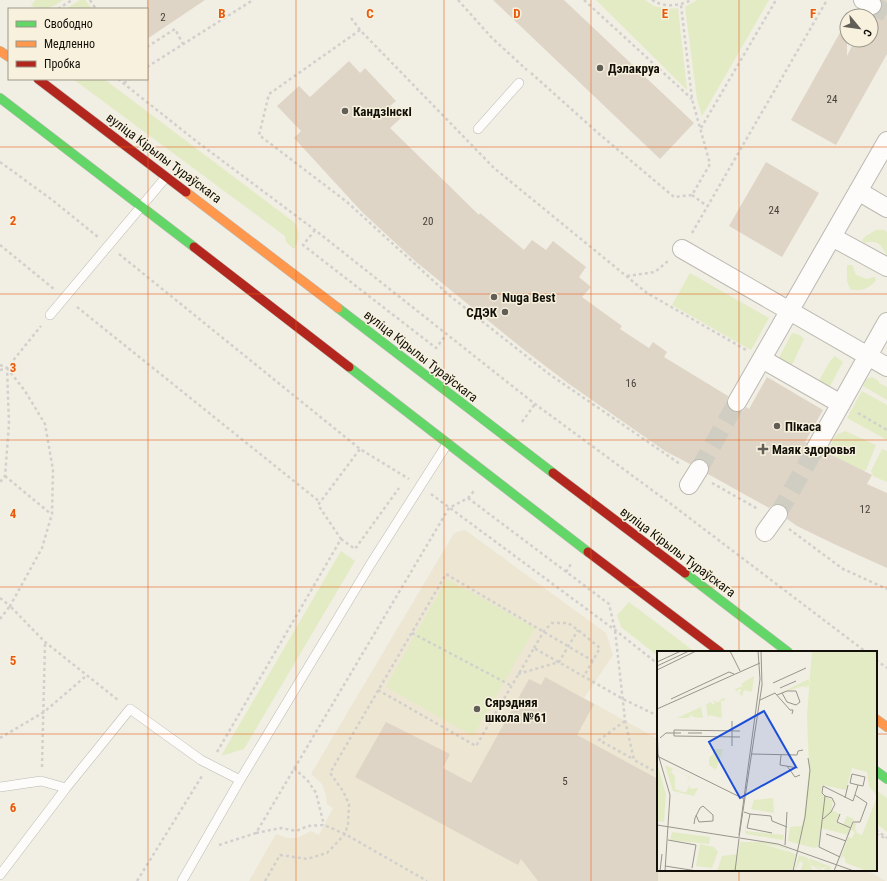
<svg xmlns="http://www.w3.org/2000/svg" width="887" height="881" font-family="'Roboto Condensed',sans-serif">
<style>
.built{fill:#ece6d3}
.green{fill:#e3ebc4}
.building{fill:#dfd5c7}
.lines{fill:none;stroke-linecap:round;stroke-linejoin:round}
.street-tunnel{stroke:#d0cdc3;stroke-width:18;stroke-dasharray:18 9;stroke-linecap:butt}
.lane-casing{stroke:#bcb9b1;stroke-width:10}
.street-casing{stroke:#bcb9b1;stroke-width:20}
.fast-casing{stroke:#bcb9b1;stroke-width:10}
.slow-casing{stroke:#bcb9b1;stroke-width:10}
.jam-casing{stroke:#bcb9b1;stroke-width:10}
.path{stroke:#d2d0cd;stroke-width:2.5;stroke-dasharray:3 3;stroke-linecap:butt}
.lane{stroke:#fdfcfb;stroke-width:9}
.street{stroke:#fdfcfb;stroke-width:18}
.fast{stroke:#63d668;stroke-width:9}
.slow{stroke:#ff974d;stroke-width:9}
.jam{stroke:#b3261e;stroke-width:9}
.grid{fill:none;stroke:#e8590c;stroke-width:1;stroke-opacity:0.55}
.poi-dot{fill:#605e56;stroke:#f7f1de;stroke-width:1.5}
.labels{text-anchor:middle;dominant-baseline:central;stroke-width:3;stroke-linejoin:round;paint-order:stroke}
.number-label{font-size:11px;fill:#454138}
.poi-label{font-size:13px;font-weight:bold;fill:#121009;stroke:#f7f1de;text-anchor:start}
.street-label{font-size:13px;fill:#121009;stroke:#f7f1de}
.inset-road{fill:none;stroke:#98958c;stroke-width:1}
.view{fill:#1d4ed8;fill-opacity:0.15;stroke:#1d4ed8;stroke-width:2}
.inset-edge{fill:none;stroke:#121009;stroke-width:2}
.grid-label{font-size:13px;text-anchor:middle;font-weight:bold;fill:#e8590c;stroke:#f7f1de;stroke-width:3;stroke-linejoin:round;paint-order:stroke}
</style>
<rect width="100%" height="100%" fill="#f1eee4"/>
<path class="built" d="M465,530L606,633L613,655L584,698L658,739V870H866L886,881H249L276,834L287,838H297L311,831L319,835L333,808L327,804L326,795L322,784L311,774L454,533Z"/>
<path class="green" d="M35,0H63C50,9 46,10 31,6Z
M80,0H85L92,9H66Z
M596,0H645L654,6L668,9L678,8L687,90Z
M697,0H769L702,116L697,99L685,7Z
M73,79H104L295,223C300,233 300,239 294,249L286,242L285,236Z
M876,230H884L887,232V256C882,246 878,239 864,243L862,240L866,236Z
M847,265H852L856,275L867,279L873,277L876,278L875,282C867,289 861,292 850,289L847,281Z
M690,273L769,318L751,350L672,305Z
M792,333L800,335L804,339L793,363L784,372L774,367Z
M835,356L843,362L823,399L816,386L830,361Z
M872,377L879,381V383L887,387V400L863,386L866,379Z
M862,391L887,405V440L847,418Z
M845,431L876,445L866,470L856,473L826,453L836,435Z
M882,449L887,451V482L873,476L871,471Z
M341,551L355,561L244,749L221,756Z
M447,579L535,628L473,736L386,687Z
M629,602L695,652H658V656L621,627L617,615Z
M876,790L887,798V832L876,823Z"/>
<path class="building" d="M147,0H205L147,39Z
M493,0H564L694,123L660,159Z
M881,0H887V54L836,145L791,120L847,20V56L855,40H871V16H866L867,14L873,15L877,14L881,10L882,5Z
M349,61L360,73L365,68L396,101L390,106L401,118L390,128L479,215L480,213L524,250L532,240L546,250L553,241L586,267L579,277L591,287L582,297L622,326L620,329L649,348L653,342L667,352L664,357L728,396L727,402L728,407L731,411L737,412L743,411L746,407L749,409L767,377L823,410L805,442L807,443L806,448L807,453L811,457L816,458L822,457L826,452L872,475L867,484L887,493V568L834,544L797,526L787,519L788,515V510L784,505L779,504H774L769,508L708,474L709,469L708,464L704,460L699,459L694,460L690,464L665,451L569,384L523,349L415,261L362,212L294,138L301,131L277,106L299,86L310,97Z
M766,162L819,193L782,257L729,226Z
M545,677L594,704L577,735L658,779V881H538L521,859L518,865L355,777L386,722L450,754L443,768L471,783L529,679L541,685Z"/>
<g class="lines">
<path class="street-tunnel" d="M872,5L887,13
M699,469L737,402
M778,514L816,448"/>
<g class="lane-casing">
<path id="lane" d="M478,129L519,83
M50,315L166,177
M0,787L41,781L66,788
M0,875L66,788L130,709L201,760L240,780
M182,881L240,780L370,565L447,444"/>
</g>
<g class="street-casing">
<path id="street" d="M863,0L872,5
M858,191L887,208
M832,237L887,267
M682,249L887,367
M762,359L841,404
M737,402L887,141
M816,448L887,322
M689,485L699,469
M765,532L778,514"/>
</g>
<g class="fast-casing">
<path id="fast" d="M0,98L194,247
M338,308L553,473
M349,367L588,552
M685,573L788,652
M876,771L887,779"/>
</g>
<g class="slow-casing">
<path id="slow" d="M0,51L9,57
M186,192L338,308
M876,719L887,727"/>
</g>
<g class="jam-casing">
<path id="jam" d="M38,79L186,192
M194,247L349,367
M553,473L685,573
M588,552L720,652"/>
</g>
<path class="path" d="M90,0L96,9
M458,0L492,38L527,70
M584,0L692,99
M652,0C665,8 679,6 691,0
M58,9L72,0
M351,18L360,30L494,168L647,293L746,350
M360,30L269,94L259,135L347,202L450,296L549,374L680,464
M147,47L175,29L183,44
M147,67L253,0
M531,73L598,133L674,197L692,195L710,164L692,99L681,5
M118,79L196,141L315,230L535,404L671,504L866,652
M124,83L130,79
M701,128L776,0
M0,162L51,199L98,237
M692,195L707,206
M315,230L303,245L436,348L446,335
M692,233L827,0
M0,245L54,289
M119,254L360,449L409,479
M627,276L655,272L668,261
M77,307L320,502
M0,365L7,368L41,326
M0,370L7,368L9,424L5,476L0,482
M858,413L887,430
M522,422L535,404
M5,476L51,514
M712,483L758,509
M431,494L615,630L658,664
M468,498L609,604L615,630L625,720L634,760L658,773
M789,529L843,569L887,589
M341,539L355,549L399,488
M566,572L571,564
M0,598L10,606L42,548L52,514L53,470L45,424L25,391L7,368
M0,619L10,606L45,642L118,700
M412,633L512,686
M534,648L544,631L552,623H568L578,630L600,648L584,676
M876,660L887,668
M518,674L559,662L578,630
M378,690L476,746L534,648L623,699L658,716
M625,721L599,740L633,759
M0,738L44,712L86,676
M217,752L341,539L318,505L360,449
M42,767L45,643
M294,768L308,781L316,793L324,825
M876,830L887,838
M256,833L281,828L296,831L308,826L324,825L345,834L427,881
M876,834L885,838
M219,845L256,833L449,508L468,498L474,491
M137,881L202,776
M265,881L280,855L307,859L327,853L345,834L348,824L349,804L343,791L330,773L446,574L593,661"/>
<use href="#lane" class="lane"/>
<use href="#street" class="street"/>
<use href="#fast" class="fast"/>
<use href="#slow" class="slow"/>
<use href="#jam" class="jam"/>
</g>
<path class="grid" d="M148,0V881M296,0V881M444,0V881M591,0V881M739,0V652M0,147H887M0,294H887M0,440H887M0,587H887M0,734H658M876,734H887M739,870V881"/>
<g class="poi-dot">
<circle cx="600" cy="68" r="4"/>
<circle cx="345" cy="111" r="4"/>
<circle cx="494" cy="297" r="4"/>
<circle cx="505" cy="312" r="4"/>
<circle cx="777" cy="426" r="4"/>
<path d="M761 443h4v4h4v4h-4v4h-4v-4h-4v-4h4z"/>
<circle cx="477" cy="709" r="4"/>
</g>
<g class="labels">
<g class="number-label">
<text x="163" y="17">2</text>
<text x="832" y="99">24</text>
<text x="774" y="210">24</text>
<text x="428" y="221">20</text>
<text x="631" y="383">16</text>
<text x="865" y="509">12</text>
<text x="565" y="781">5</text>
</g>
<g class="poi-label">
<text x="608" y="68">Дэлакруа</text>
<text x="353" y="111">Кандзінскі</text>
<text x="502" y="297">Nuga Best</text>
<text x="497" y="312" text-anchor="end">СДЭК</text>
<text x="785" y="426">Пікаса</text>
<text x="772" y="449">Маяк здоровья</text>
<text x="485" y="702">Сярэдняя<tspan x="485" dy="15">школа №61</tspan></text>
</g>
<g class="street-label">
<text transform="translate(164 158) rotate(37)">вуліца Кірылы Тураўскага</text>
<text transform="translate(421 356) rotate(38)">вуліца Кірылы Тураўскага</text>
<text transform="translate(678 552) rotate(37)">вуліца Кірылы Тураўскага</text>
</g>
</g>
<g transform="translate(657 651)">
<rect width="220" height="220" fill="#f1eee4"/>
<path d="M155,0H220V145L212,135L210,121L195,117L189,139L165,134L164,142L176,150L174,159L183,163L179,171L186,174L190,165L197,168L191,184L164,177L161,196L157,197L131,190L133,176L145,175L147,166L152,119L150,65ZM97,25L95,41L87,39L85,46L82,41L85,40L83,38L79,40L78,38L86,35L84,33ZM152,28V36L148,33L151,37L146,35L121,43ZM66,47L69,49L64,50L65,67L52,64L51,67L49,54L53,51L57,54L58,50L55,51L58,49L60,52ZM44,56L46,67L36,66L35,64L31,67H20ZM56,98H66L59,119L52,114V107L56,103ZM0,113L9,143L7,171L0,170ZM8,114L33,126L29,133L32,126L16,118L14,121L18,125V138L26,141H29L33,134V138L41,137L37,145L16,140ZM220,146V219L210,220L189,212L187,205L183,208L191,186L195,187L198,181L194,179L197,172L199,173L198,178L200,182L205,184ZM116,147L117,162L94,158L97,149ZM89,173V180L127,184L126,189L89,183L88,181ZM15,181L53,186L52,193L13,189ZM83,191H103L119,193L136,200L120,195L106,193L139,203L135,220H60L65,205L81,203ZM43,193L57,196L61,201L55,217L39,215ZM142,204L151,207L156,220H143L146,212L143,210L138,220ZM152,207L174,216L172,220L167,218L171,215L166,217L157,214L165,218L163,219L154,214Z" fill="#e3ebc4"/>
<path class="inset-road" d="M73,0L83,20M0,11L24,0M0,15L32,0M0,19L39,0M116,32L149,17M123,37L139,30M120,44L130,40H139L143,51L139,54L130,51L125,42M14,48L72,21L77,23M103,49L118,42L133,59H136L135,63M0,58L103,12M0,69L1,103L13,144L8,220M31,82H45M83,86L17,85V79L83,80M3,87L9,82H24M75,95V70M95,103L140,104L141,100L146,99M124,104L123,114L141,117M0,105L87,148M130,115L138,126L143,124M168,145L165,142L166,135L196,150L201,134L193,132L195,123L208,126L206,135L201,134M188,147L191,134M87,161L93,163L90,177L115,182M93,163L114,165L115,170L130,176M183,163L180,171L194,177M166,168L174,161L178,153L175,147L168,145L162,196L183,206M37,173L38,167L43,157L46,155L56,164V170L42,171L39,164M0,174L121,193L197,220M169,183L189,190M82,184L103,28L101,0M82,186L105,34L104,0M11,189L39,194L35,217M128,194L130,161M8,215L40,220M3,220L5,203M78,220L82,188M136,220L148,166L153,119L151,107M177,220L196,171H203L210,152L198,144"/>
<path class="view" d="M107,60L139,116L83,147L52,91Z"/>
<rect width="220" height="220" class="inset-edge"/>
</g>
<g class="grid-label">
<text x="222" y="18">B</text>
<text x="370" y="18">C</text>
<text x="517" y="18">D</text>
<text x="665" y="18">E</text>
<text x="813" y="18">F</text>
<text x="13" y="225">2</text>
<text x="13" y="372">3</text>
<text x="13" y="518">4</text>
<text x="13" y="665">5</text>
<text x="13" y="812">6</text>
</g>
<rect x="8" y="8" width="140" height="72" fill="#f7f1de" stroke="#9b9789"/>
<rect x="16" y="21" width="20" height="6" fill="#63d668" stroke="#9b9789"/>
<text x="44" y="28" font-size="12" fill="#121009">Свободно</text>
<rect x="16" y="41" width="20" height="6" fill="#ff974d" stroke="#9b9789"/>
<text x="44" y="48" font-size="12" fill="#121009">Медленно</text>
<rect x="16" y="61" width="20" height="6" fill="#b3261e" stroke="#9b9789"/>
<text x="44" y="68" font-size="12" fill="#121009">Пробка</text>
<g transform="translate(859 28) rotate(119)"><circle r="19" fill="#f7f1de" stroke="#9b9789"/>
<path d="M0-3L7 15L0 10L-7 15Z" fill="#605e56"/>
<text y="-6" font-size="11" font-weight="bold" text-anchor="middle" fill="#121009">С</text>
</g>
</svg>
